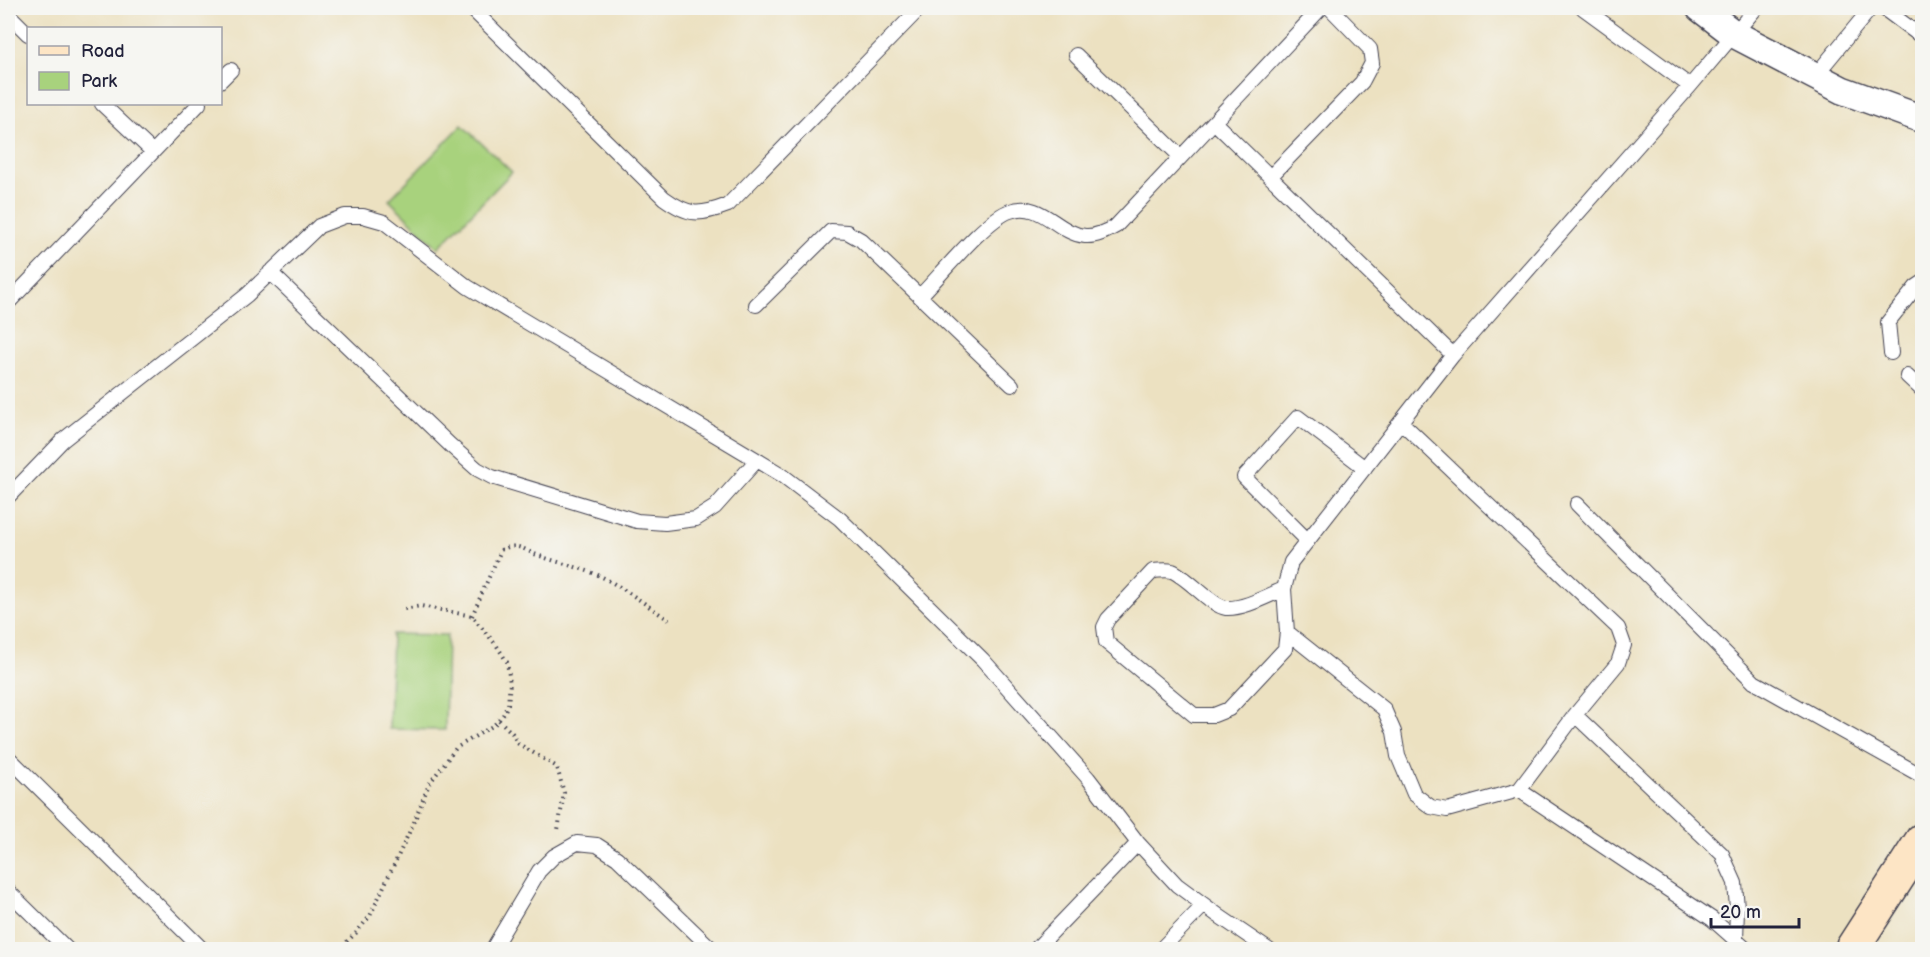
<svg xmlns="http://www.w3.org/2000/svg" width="1930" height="957" font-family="'Balsamiq Sans',sans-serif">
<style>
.green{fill:#a8d27d;stroke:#657a5c;stroke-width:1.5}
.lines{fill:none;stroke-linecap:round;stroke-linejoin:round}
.lane-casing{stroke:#403f4f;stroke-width:16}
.street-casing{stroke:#403f4f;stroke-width:30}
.secondary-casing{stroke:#403f4f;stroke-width:36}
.path{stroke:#403f4f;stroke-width:4;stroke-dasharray:1.5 4.5;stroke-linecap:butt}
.lane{stroke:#fff;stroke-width:14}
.street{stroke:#fff;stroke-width:27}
.secondary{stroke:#fde5c5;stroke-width:33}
</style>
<rect width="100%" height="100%" fill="#f6f6f2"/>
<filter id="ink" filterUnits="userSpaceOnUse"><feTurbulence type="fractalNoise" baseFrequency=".0167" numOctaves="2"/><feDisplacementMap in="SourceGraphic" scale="12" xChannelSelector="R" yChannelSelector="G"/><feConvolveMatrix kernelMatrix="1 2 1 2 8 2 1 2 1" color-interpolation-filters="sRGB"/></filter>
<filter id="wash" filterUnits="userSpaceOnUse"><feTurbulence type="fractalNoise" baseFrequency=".008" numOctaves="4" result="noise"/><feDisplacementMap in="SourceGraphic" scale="24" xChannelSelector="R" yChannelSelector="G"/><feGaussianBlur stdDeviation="1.35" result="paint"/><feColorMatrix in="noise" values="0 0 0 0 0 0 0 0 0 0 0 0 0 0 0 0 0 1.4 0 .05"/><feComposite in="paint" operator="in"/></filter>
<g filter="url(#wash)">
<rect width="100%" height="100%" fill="#ece1c1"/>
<path class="green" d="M462,125L512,172L438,248L389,200Z
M392,634L447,635L445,730L389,729Z"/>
</g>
<g filter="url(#ink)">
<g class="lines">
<g class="lane-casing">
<path id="lane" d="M471,8L664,198C689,216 699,216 728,205L920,8
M1583,8L1690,86
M1883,8L1922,37
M8,14L28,34
M1076,55L1181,157
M1815,76L1871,8
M220,81L231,70
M102,104L153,152
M1214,122L1453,355
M1271,176L1362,82L1372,63L1370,49L1330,8
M270,272L450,445L477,469L492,477L637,521L665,523L696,519L715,507L757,460
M920,296C940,276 986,219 1010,211C1042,200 1056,233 1085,236C1096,237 1107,231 1116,226L1321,8
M8,303L199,104
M756,305L831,231L847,232L861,240L1012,385
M1891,353L1888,322L1916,287L1922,283
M1907,376L1922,390
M1401,422L1618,628L1624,645L1618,663L1575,715L1519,790L1712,919L1747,950
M8,497L63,440L247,295L319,226L345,216H363L384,222L468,287L782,475L840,519L983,660L1088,778L1138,843L1177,885L1219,916L1269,950
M1577,504L1754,682L1922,776
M1308,541L1244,477L1298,417L1365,468
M1284,589C1267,596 1244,609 1226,608C1211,606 1189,578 1172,571C1166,569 1159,571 1153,571L1108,619L1104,627L1106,642L1194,715H1214L1229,709L1285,649L1287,632L1284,589L1291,562L1453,355L1690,86L1756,8
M1287,632L1384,709L1394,732L1398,756L1414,794L1431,807L1447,810L1519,790
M1575,715L1722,854L1735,883L1737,908L1736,940
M8,757L203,950
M8,891L68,950
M492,950L539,871L554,856L577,843L597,845L617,858L713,950
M1035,950L1138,843
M1160,950L1204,905"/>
</g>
<g class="street-casing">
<path id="street" d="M1700,8L1734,34L1842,90L1922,119"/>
</g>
<g class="secondary-casing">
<path id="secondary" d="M1851,950L1922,840"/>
</g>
<path class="path" d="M472,616L501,550C518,541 524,551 540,556C559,563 579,567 598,575C623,587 646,605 669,620
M499,720L512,733L517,743L557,767L564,793L558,830
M338,950L356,933L370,916L414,822L429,784L456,748L494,725L503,715L508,704L510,683L507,662L497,646L472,616L421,606L404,609"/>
<use href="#lane" class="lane"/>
<use href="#street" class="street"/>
<use href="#secondary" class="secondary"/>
</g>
</g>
<rect width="1930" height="957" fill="none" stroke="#f6f6f2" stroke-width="30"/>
<rect x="27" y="27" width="195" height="78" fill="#f6f6f2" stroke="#a1a1a9" stroke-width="1.5"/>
<rect x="39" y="46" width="30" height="9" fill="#fde5c5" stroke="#a1a1a9" stroke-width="1.5"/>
<text x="81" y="57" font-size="18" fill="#22223b">Road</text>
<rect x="39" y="72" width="30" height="18" fill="#a8d27d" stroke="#a1a1a9" stroke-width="1.5"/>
<text x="81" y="87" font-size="18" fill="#22223b">Park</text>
<path d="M1711 918v9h88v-9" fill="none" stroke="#22223b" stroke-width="3"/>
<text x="1720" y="918" font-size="18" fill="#22223b" stroke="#f6f6f2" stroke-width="4.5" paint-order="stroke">20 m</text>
</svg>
